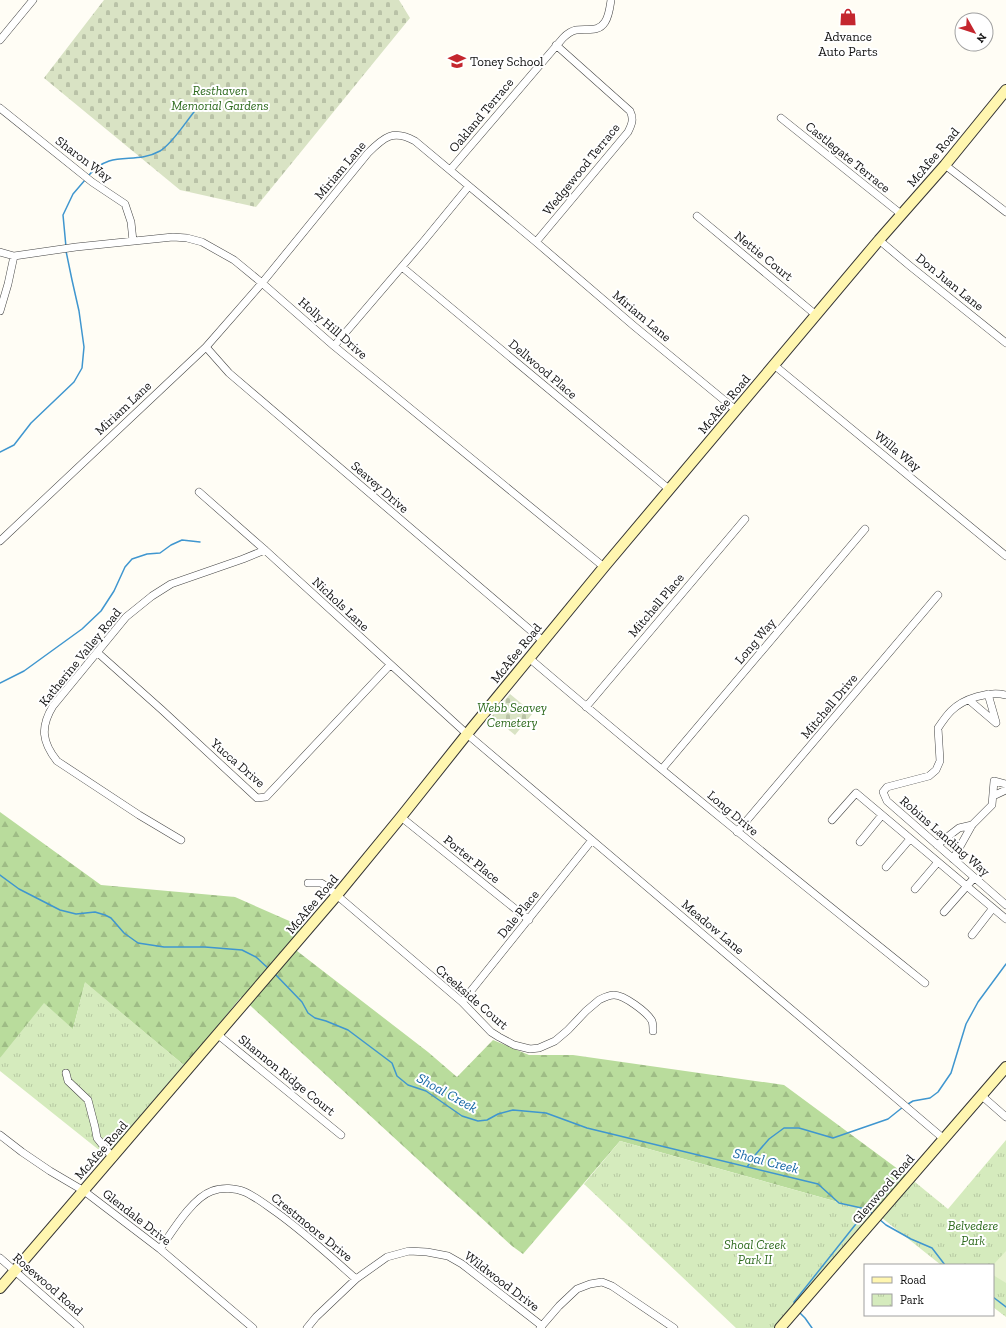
<svg xmlns="http://www.w3.org/2000/svg" width="1006" height="1328" font-family="'Zilla Slab',serif">
<style>
.forest{fill:url(#forest-firs)}
.cemetery{fill:url(#cemetery-stones)}
.park{fill:url(#park-tufts)}
.pitch{fill:#e6f2cf}
.lines{fill:none;stroke-linecap:round;stroke-linejoin:round}
.stream{stroke:#3f96cf;stroke-width:1.5}
.street-casing{stroke:#444;stroke-width:8}
.secondary-casing{stroke:#333;stroke-width:12}
.street{stroke:#fff;stroke-width:7}
.secondary{stroke:#fff6b0;stroke-width:10}
.labels{text-anchor:middle;dominant-baseline:central;stroke-width:4;stroke-linejoin:round;paint-order:stroke}
.poi-label{font-size:13px;fill:#111;stroke:#fff}
.park-label{font-size:13px;font-style:italic;fill:#2f6b1f;stroke:#fff}
.street-label{font-size:13px;fill:#111;stroke:#fff}
.water-label{font-size:14px;font-style:italic;fill:#1768a6;stroke:#fff}
</style>
<defs>
<pattern id="forest-firs" width="22" height="20" patternUnits="userSpaceOnUse"><rect width="22" height="20" fill="#b9dc9c"/><path d="M5 1l3.5 6h-7zM16 11l3.5 6h-7z" fill="#9ebc85"/></pattern>
<pattern id="cemetery-stones" width="16" height="16" patternUnits="userSpaceOnUse"><rect width="16" height="16" fill="#d9e3c4"/><path d="M2 7V4a2 2 0 0 1 4 0v3zM10 15v-3a2 2 0 0 1 4 0v3z" fill="#b9c2a7"/></pattern>
<pattern id="park-tufts" width="24" height="20" patternUnits="userSpaceOnUse"><rect width="24" height="20" fill="#d5ebbd"/><path d="M3 7l-1-3M5 7V3M7 7l1-3M15 17l-1-3M17 17v-4M19 17l1-3" fill="none" stroke="#b6c8a1"/></pattern>
</defs>
<rect width="100%" height="100%" fill="#fffdf5"/>
<path class="forest" d="M0,812L101,885L235,897L303,927L288,944L428,1052L457,1077L493,1040L529,1055H573L784,1085L910,1178L877,1213L620,1141L523,1254L512,1246L241,997L185,1066L85,983L73,1029L0,1058Z"/>
<path class="cemetery" d="M104,0H399L410,18L256,207L180,190L44,78Z
M510,694L533,713L515,735L492,716Z"/>
<path class="park" d="M85,982L185,1066L109,1158L0,1071V1058L44,1003L73,1029Z
M1006,1140V1317L993,1307V1265H941L877,1214L781,1328H736L584,1184L620,1141L877,1213L910,1178L948,1209Z"/>
<path class="pitch" d="M1006,1251V1283L993,1275V1265Z"/>
<g class="lines">
<path class="stream" d="M89,175C113,148 133,166 160,151C172,144 185,123 194,112
M66,247L63,215L73,194L85,180
M0,452L14,445L31,423L74,382L82,368L84,347L79,311L72,280L66,251
M0,683L24,671L82,629L101,611L114,591L125,567L132,559L147,554L160,553L171,545L182,540L200,542
M0,875L19,889L60,910L76,914L95,912L105,915L111,918L124,933L138,943L164,947H205L242,950L256,957L269,969
M275,974L302,1002L308,1013L315,1018L326,1021L348,1030L392,1063L397,1076L408,1085L426,1091L462,1116L478,1121L487,1120L498,1114L513,1110L546,1113L587,1128L818,1184L839,1203L866,1209L873,1214
M908,1104L913,1101L930,1098L938,1092L951,1073L966,1024L978,1002L1006,964
M747,1167L756,1154L769,1139L784,1128H799L833,1138L888,1119L903,1107
M879,1219L886,1225L911,1239L932,1248L945,1265
M993,1297L1006,1307
M795,1305L794,1302L867,1210
M800,1313L805,1318L812,1328"/>
<g class="street-casing">
<path id="street" d="M0,40L33,0
M0,108L92,182L125,204L131,222L133,241
M781,118L901,214
M945,165L1006,212
M450,170L563,38C567,34 571,31 576,30C587,28 598,33 605,22C609,16 610,7 611,0
M697,216L816,315
M879,240L910,266L1006,343
M536,242L628,132C632,124 634,119 630,111L556,45
M0,252L14,256L76,247L173,237L187,238L202,242L234,260L262,283L334,346L604,567
M402,267L670,490
M0,311L8,284L14,256
M334,346L423,242L469,186
M206,347L229,373L543,641
M774,365L1006,556
M199,492L265,550L467,734L944,1139
M0,541L206,347L262,283L368,153C384,137 393,129 415,141L536,242L634,326L736,410
M98,653L162,710L257,798L266,797L390,665
M529,658C659,769 792,876 925,983
M988,694L996,722
M1006,695C989,691 964,698 951,711C946,716 942,722 938,728L940,761L936,770L929,776L887,787L883,792L887,801L1006,905
M969,700L996,723
M586,707L745,519
M662,769L865,529
M993,796L1006,790
M401,817L529,920
M832,820L856,793L1006,919
M737,832L938,595
M181,840L139,815L57,761C42,742 40,727 53,706L126,617L152,596L171,584L243,559L265,550
M860,842L882,815
M937,845L959,828L972,825
M953,859L972,825L992,805L994,781L1006,784
M886,867L910,839
M308,883H321L326,886L462,1002L491,1032L499,1037L514,1045L530,1049L539,1048L555,1041L568,1030L586,1011L599,1000C603,998 608,995 614,995C624,995 647,1012 652,1021C653,1024 653,1028 653,1031
M915,889L938,862
M944,912L974,878
M972,935L993,908
M462,1002L592,840
M217,1034L341,1135
M66,1073L68,1081L88,1100L95,1127L97,1138L113,1158
M982,1096L1006,1117
M0,1135L22,1152L50,1171L84,1191L160,1249L253,1328
M160,1249C172,1232 192,1198 212,1191C222,1187 236,1188 245,1192C256,1197 266,1205 276,1212C304,1232 330,1256 356,1279
M0,1258L80,1328
M307,1328L316,1317L356,1279L387,1257L409,1251L427,1252L448,1256L462,1264L542,1326
M540,1328L559,1306L577,1289L590,1284L602,1282L612,1286L674,1328"/>
</g>
<g class="secondary-casing">
<path id="secondary" d="M0,1288L337,895L401,817L467,734L604,567L879,240L945,165L1006,90
M780,1328L1006,1067"/>
</g>
<use href="#street" class="street"/>
<use href="#secondary" class="secondary"/>
</g>
<defs>
<g id="shop-bare" transform="scale(1.38)"><path d="M-5-2.5h2.3a2.7 3.5 0 0 1 5.4 0H5L5.5 6h-11ZM-1.5-2.5h3a1.5 2.3 0 0 0-3 0Z" fill="#c4262e" stroke="#fff" stroke-width="2.5" paint-order="stroke"/></g>
<g id="school-bare" transform="scale(1.38)"><path d="M0-5L7-2L0 1L-7-2ZM-4 1L0 2.5L4 1V4Q0 6-4 4Z" fill="#c4262e" stroke="#fff" stroke-width="2.5" paint-order="stroke"/></g>
</defs>
<g fill-rule="evenodd">
<use href="#shop-bare" x="848" y="17"/>
<use href="#school-bare" x="457" y="61"/>
</g>
<g class="labels">
<g class="poi-label">
<text x="848" y="36">Advance<tspan x="848" dy="15">Auto Parts</tspan></text>
<text x="470" y="61" text-anchor="start">Toney School</text>
</g>
<g class="park-label">
<text x="220" y="90">Resthaven<tspan x="220" dy="15">Memorial Gardens</tspan></text>
<text x="512" y="707">Webb Seavey<tspan x="512" dy="15">Cemetery</tspan></text>
<text x="973" y="1225">Belvedere<tspan x="973" dy="15">Park</tspan></text>
<text x="755" y="1244">Shoal Creek<tspan x="755" dy="15">Park II</tspan></text>
</g>
<g class="street-label">
<text transform="translate(481 115) rotate(-50)">Oakland Terrace</text>
<text transform="translate(848 157) rotate(39)">Castlegate Terrace</text>
<text transform="translate(933 157) rotate(-50)">McAfee Road</text>
<text transform="translate(84 159) rotate(37)">Sharon Way</text>
<text transform="translate(581 169) rotate(-51)">Wedgewood Terrace</text>
<text transform="translate(340 170) rotate(-50)">Miriam Lane</text>
<text transform="translate(764 256) rotate(39)">Nettie Court</text>
<text transform="translate(950 282) rotate(39)">Don Juan Lane</text>
<text transform="translate(642 316) rotate(40)">Miriam Lane</text>
<text transform="translate(333 328) rotate(41)">Holly Hill Drive</text>
<text transform="translate(543 369) rotate(40)">Dellwood Place</text>
<text transform="translate(724 404) rotate(-50)">McAfee Road</text>
<text transform="translate(123 408) rotate(-43)">Miriam Lane</text>
<text transform="translate(898 451) rotate(39)">Willa Way</text>
<text transform="translate(380 487) rotate(41)">Seavey Drive</text>
<text transform="translate(341 604) rotate(43)">Nichols Lane</text>
<text transform="translate(656 605) rotate(-50)">Mitchell Place</text>
<text transform="translate(755 641) rotate(-50)">Long Way</text>
<text transform="translate(516 653) rotate(-51)">McAfee Road</text>
<text transform="translate(80 657) rotate(-51)">Katherine Valley Road</text>
<text transform="translate(829 706) rotate(-50)">Mitchell Drive</text>
<text transform="translate(238 763) rotate(41)">Yucca Drive</text>
<text transform="translate(733 813) rotate(40)">Long Drive</text>
<text transform="translate(945 836) rotate(41)">Robins Landing Way</text>
<text transform="translate(472 859) rotate(39)">Porter Place</text>
<text transform="translate(312 904) rotate(-50)">McAfee Road</text>
<text transform="translate(518 914) rotate(-51)">Dale Place</text>
<text transform="translate(713 927) rotate(40)">Meadow Lane</text>
<text transform="translate(472 997) rotate(41)">Creekside Court</text>
<text transform="translate(287 1075) rotate(39)">Shannon Ridge Court</text>
<text transform="translate(101 1150) rotate(-49)">McAfee Road</text>
<text transform="translate(883 1189) rotate(-49)">Glenwood Road</text>
<text transform="translate(137 1217) rotate(38)">Glendale Drive</text>
<text transform="translate(312 1227) rotate(39)">Crestmoore Drive</text>
<text transform="translate(502 1281) rotate(37)">Wildwood Drive</text>
<text transform="translate(48 1284) rotate(41)">Rosewood Road</text>
</g>
<g class="water-label">
<text transform="translate(447 1093) rotate(29)">Shoal Creek</text>
<text transform="translate(766 1161) rotate(14)">Shoal Creek</text>
</g>
</g>
<rect x="864" y="1264" width="130" height="52" fill="#ffffff" stroke="#a0a0a0"/>
<rect x="872" y="1277" width="20" height="6" fill="#fff6b0" stroke="#a0a0a0"/>
<text x="900" y="1284" font-size="12" fill="#111111">Road</text>
<rect x="872" y="1294" width="20" height="12" fill="url(#park-tufts)" stroke="#a0a0a0"/>
<text x="900" y="1304" font-size="12" fill="#111111">Park</text>
<g transform="translate(974 32) rotate(129)"><circle r="19" fill="#ffffff" stroke="#a0a0a0"/>
<path d="M0-3L7 15L0 10L-7 15Z" fill="#c4262e"/>
<text y="-6" font-size="11" font-weight="bold" text-anchor="middle" fill="#111111">N</text>
</g>
</svg>
